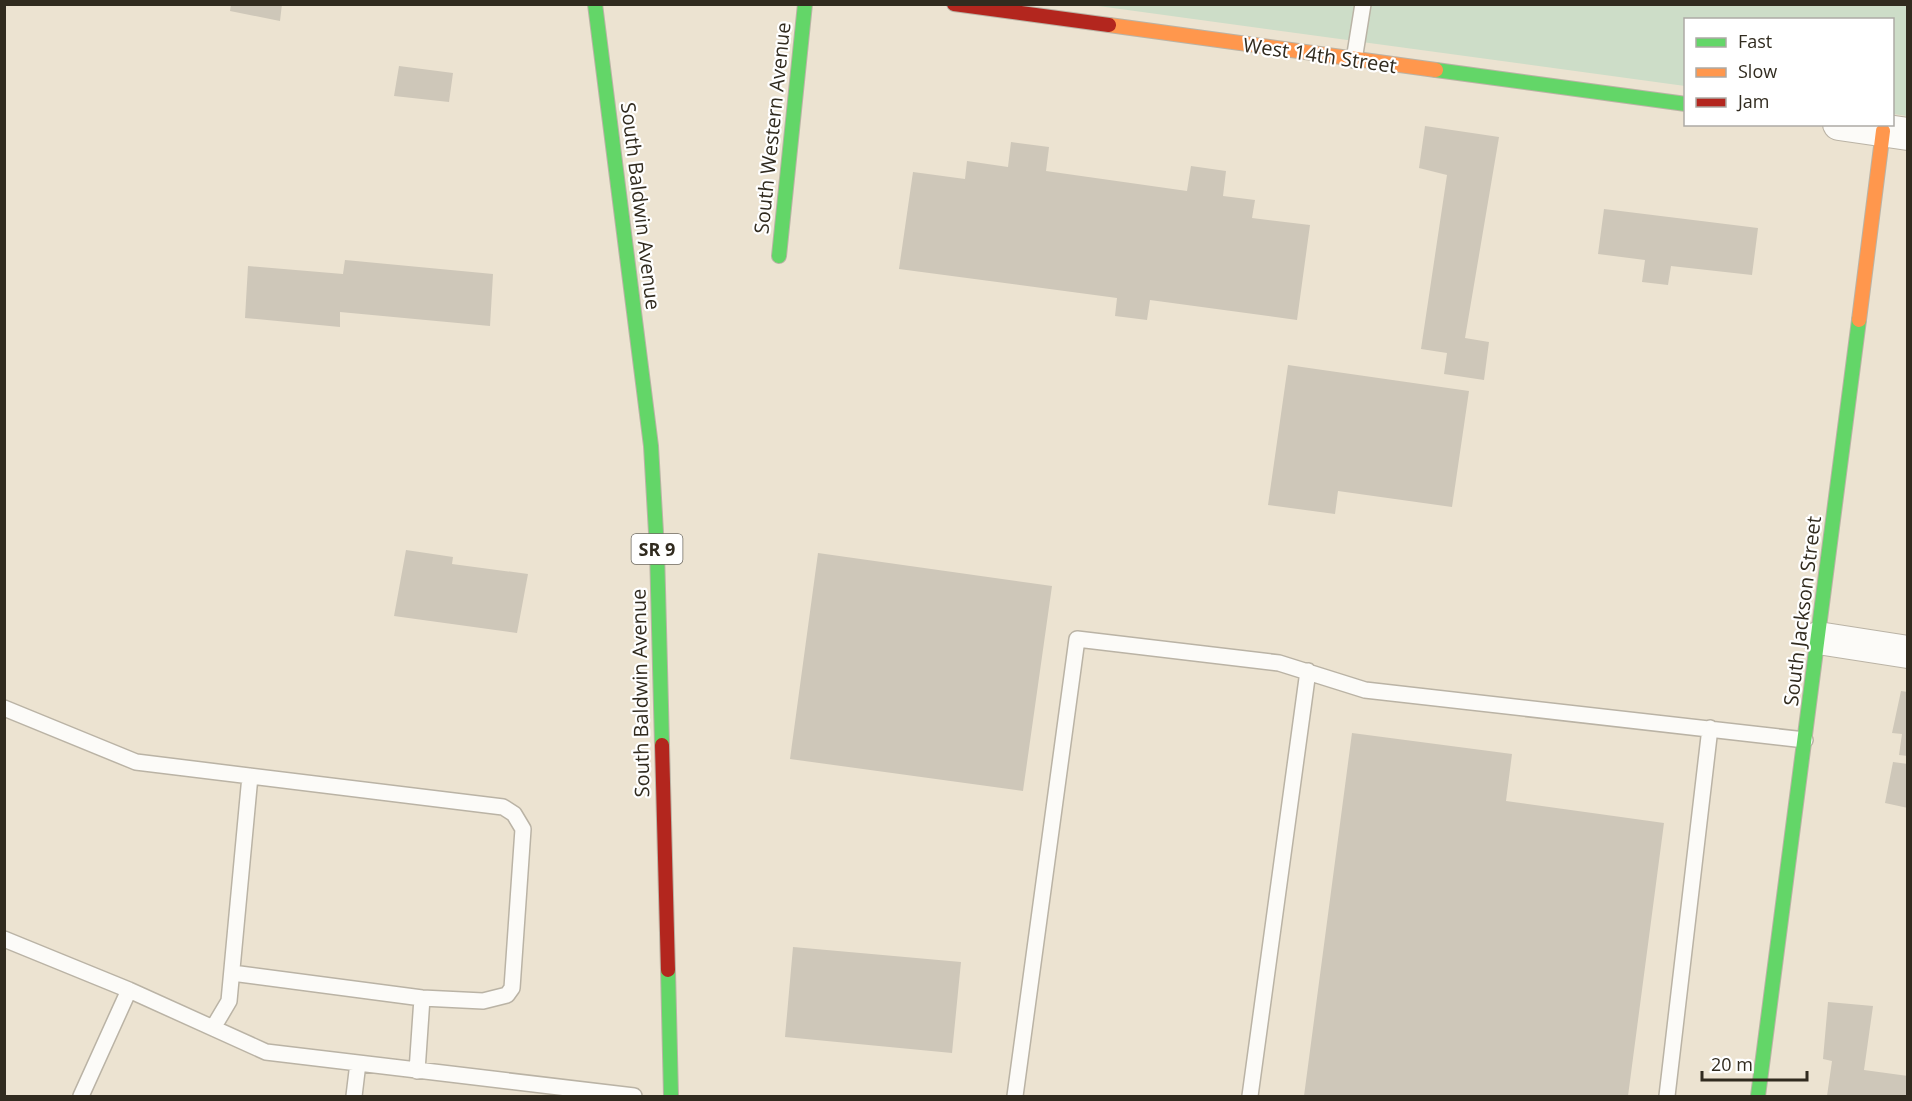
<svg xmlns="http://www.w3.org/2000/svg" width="1912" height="1101" font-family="'Open Sans',sans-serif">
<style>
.green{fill:#cdddc8}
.building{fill:#cec7b9}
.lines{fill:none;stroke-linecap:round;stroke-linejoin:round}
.lane-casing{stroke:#bab3a5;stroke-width:18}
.street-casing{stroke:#bab3a5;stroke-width:34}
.fast-casing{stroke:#bab3a5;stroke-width:16}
.slow-casing{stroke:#bab3a5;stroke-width:16}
.jam-casing{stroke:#bab3a5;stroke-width:16}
.lane{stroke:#fcfbf8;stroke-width:15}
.street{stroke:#fcfbf8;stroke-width:32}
.fast{stroke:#63d668;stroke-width:14}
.slow{stroke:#ff974d;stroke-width:14}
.jam{stroke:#b3261e;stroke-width:14}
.labels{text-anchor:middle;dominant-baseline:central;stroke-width:4.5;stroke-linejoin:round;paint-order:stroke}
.shield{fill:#fff;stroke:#6f6b62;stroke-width:1.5}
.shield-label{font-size:18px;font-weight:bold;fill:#312b1f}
.street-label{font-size:20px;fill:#312b1f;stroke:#fff}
</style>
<rect width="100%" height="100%" fill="#ece3d1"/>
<path class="green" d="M1091,5H1907V116L1893,114L1892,20H1686L1685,86Z"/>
<path class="building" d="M231,4H282L280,21L230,11Z
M399,66L453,73L449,102L394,96Z
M1425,126L1499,137L1465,338L1489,342L1484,380L1444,374L1447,353L1421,349L1447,175L1419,168Z
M1011,142L1049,147L1046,171L1187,191L1191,166L1226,171L1223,196L1255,200L1252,218L1310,225L1297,320L1150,300L1147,320L1115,316L1117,298L899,269L913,172L965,179L967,161L1008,167Z
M1604,209L1758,228L1752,275L1671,266L1668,285L1642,282L1645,260L1598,254Z
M345,260L493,274L490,326L340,312V327L245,318L248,266L343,274Z
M1288,365L1469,391L1452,507L1338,491L1335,514L1268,505Z
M406,550L453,557L452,564L528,574L517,633L394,616Z
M818,553L1052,586L1023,791L790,759Z
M1901,691L1908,692V756L1899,755L1902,734L1892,733Z
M1352,733L1512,754L1506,801L1664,823L1628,1096H1304Z
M1893,762L1908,764V808L1885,803Z
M793,947L961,962L952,1053L785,1037Z
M1828,1002L1873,1006L1864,1070L1908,1076V1096H1827L1832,1061L1823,1059Z"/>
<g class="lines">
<g class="lane-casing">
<path id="lane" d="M1354,60L1363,4
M4,708L136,762L503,807L514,814L523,829L512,988L507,995L483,1001L422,998L232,973
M4,939L129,990L266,1052L634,1096
M213,1028L229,1001L250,776
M417,1071L422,998
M81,1096L129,990
M354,1096L358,1063
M1015,1096L1077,639L1279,663L1365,690L1805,740
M1250,1096L1308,671
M1667,1096L1710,728"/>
</g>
<g class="street-casing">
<path id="street" d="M1839,124L1908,134
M1818,638L1908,652"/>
</g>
<g class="fast-casing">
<path id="fast" d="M595,4L651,446L657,550L662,745
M1436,70L1686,104
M779,256L805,4
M668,970L671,1096
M1758,1096L1859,320"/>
</g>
<g class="slow-casing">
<path id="slow" d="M1109,25L1436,70
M1859,320L1883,131"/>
</g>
<g class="jam-casing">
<path id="jam" d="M954,4L1109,25
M662,745L668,970"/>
</g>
<use href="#lane" class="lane"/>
<use href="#street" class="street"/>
<use href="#fast" class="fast"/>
<use href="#slow" class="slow"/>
<use href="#jam" class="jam"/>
</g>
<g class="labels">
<rect class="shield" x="631.5" y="534" width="51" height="30" rx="4.5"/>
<g class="shield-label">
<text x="657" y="549">SR 9</text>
</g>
<g class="street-label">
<text transform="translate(1320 55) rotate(8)">West 14th Street</text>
<text transform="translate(772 128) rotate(-84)">South Western Avenue</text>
<text transform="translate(641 206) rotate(83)">South Baldwin Avenue</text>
<text transform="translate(1802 611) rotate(-83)">South Jackson Street</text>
<text transform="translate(640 693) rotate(-91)">South Baldwin Avenue</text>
</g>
</g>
<rect width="1912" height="1101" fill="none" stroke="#312b1f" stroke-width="12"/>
<rect x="1684" y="18" width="210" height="108" fill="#ffffff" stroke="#adaaa5" stroke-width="1.5"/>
<rect x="1696" y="38" width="30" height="9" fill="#63d668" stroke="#adaaa5" stroke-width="1.5"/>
<text x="1738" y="48" font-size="18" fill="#312b1f">Fast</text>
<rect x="1696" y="68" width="30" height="9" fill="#ff974d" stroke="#adaaa5" stroke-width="1.5"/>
<text x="1738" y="78" font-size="18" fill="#312b1f">Slow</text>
<rect x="1696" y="98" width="30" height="9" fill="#b3261e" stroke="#adaaa5" stroke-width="1.5"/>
<text x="1738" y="108" font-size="18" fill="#312b1f">Jam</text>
<path d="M1702 1071v9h105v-9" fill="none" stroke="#312b1f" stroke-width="3"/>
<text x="1711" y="1071" font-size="18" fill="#312b1f" stroke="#ffffff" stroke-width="4.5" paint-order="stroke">20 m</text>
</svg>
